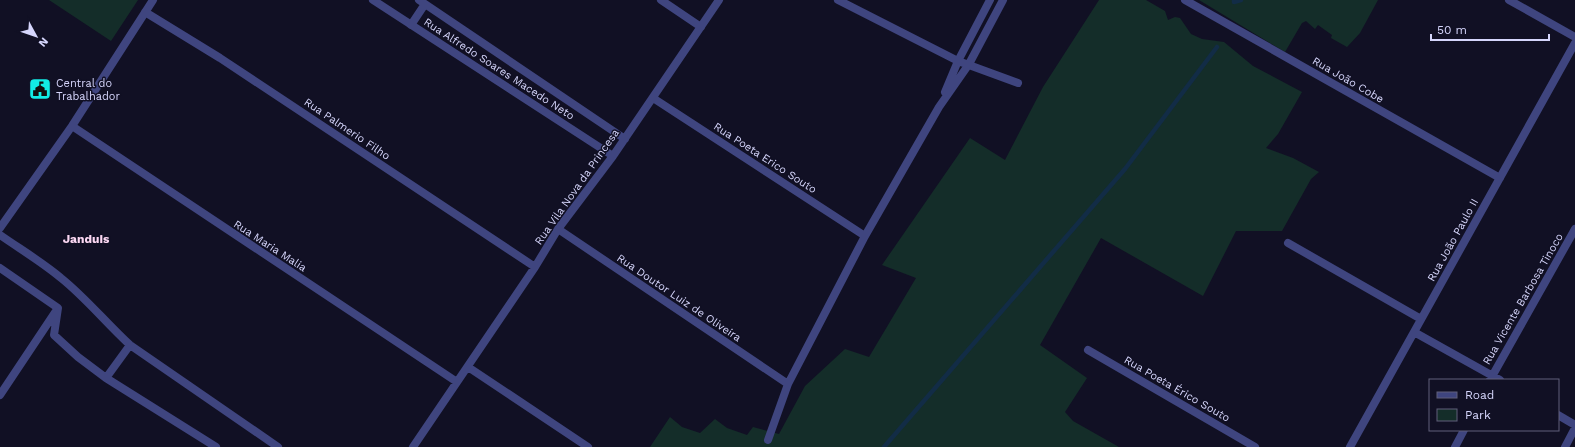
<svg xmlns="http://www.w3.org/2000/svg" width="1575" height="447" font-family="'Work Sans',sans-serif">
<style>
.green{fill:#142d29}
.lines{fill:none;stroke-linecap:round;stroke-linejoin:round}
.stream{stroke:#122c46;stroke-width:4.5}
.minor{stroke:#3f457f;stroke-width:8}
.labels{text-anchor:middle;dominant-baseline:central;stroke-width:3;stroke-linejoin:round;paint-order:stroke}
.street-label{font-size:11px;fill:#d6d6fc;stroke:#111024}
.poi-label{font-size:11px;fill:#d6d6fc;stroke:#111024;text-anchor:start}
.neighbourhood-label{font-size:12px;font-weight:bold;fill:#fcd8f3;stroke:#111024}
</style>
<rect width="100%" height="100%" fill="#111024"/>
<path class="green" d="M49,0H138L111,41Z
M1099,0H1146L1165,11L1168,20L1175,17L1180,18L1191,34L1202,39L1224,42L1253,66L1302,92L1278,134L1266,148L1293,158L1319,172L1311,179L1282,231H1236L1203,296L1101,238L1040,345L1087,378L1065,412L1073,421L1119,447H650L670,417L682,427L700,433L715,419L727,428L747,435L753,427L779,434L805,386L845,349L869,357L916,278L882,265L970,138L1005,160L1043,87Z
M1199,0H1378L1360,33L1347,47L1331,38L1332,35L1318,25L1315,29L1306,21L1302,23L1285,52Z"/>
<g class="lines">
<path class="stream" d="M1234,0V2L1241,0
M884,447L1125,169L1217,47"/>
<path class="minor" d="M373,0L613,156
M419,0L625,139
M661,0L701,27
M838,0L958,61L1018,83
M1185,0L1500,178
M1509,0L1575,37
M145,12L220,58L535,267
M411,25L425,4
M945,92L958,61L990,0
M653,98L865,236
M72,126L457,382
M0,228L72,126L153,0
M558,229L788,384
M0,235C20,249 42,262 61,278C86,298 106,323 130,345L278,447
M1288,243L1421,319
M0,268L58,308L54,335L78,357L106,378L216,447
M1414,332L1500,380
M1088,350L1255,447
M468,367L588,447
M106,378L130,345
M1490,380L1575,229
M0,395L56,311
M1558,415L1575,425
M768,440L788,384L865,236L939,107L969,64L1003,0
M413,447L535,267L558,229L613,156L719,0
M1350,447L1575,43
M1455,447L1464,430
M1565,447L1575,428"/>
</g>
<defs>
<g id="civic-square" transform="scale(1.15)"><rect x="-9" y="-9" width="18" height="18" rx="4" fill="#12ece6" stroke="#111024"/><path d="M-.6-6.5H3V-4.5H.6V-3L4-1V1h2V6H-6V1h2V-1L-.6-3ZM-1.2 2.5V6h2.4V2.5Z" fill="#111"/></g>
</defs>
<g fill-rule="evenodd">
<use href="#civic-square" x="40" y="89"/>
</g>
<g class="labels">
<g class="street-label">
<text transform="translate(499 69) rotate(33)">Rua Alfredo Soares Macedo Neto</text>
<text transform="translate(1348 80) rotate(30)">Rua João Cobe</text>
<text transform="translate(347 129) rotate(34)">Rua Palmerio Filho</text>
<text transform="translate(765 158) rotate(33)">Rua Poeta Erico Souto</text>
<text transform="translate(577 187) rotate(-55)">Rua Vila Nova da Princesa</text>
<text transform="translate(1453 240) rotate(-61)">Rua João Paulo II</text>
<text transform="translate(270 246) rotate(33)">Rua Maria Malia</text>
<text transform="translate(679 298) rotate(34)">Rua Doutor Luiz de Oliveira</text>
<text transform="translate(1523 299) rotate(-60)">Rua Vicente Barbosa Tinoco</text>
<text transform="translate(1177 389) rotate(30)">Rua Poeta Érico Souto</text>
</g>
<g class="poi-label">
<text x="56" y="83">Central do<tspan x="56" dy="13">Trabalhador</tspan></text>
</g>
<g class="neighbourhood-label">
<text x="86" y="239">Janduis</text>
</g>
</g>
<rect x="1429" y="379" width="130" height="52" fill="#111024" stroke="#605f7a"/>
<rect x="1437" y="392" width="20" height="6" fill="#3f457f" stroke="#605f7a"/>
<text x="1465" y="399" font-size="12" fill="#d6d6fc">Road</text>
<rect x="1437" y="409" width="20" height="12" fill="#142d29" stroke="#605f7a"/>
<text x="1465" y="419" font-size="12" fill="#d6d6fc">Park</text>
<g transform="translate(36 36) rotate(130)" stroke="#111024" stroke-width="3" paint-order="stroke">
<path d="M0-3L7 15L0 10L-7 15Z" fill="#d6d6fc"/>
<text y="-6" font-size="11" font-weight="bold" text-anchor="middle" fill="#d6d6fc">N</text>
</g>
<path d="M1431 34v6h118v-6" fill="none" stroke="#d6d6fc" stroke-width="2"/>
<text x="1437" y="34" font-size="12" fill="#d6d6fc" stroke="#111024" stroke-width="3" paint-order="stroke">50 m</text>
</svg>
